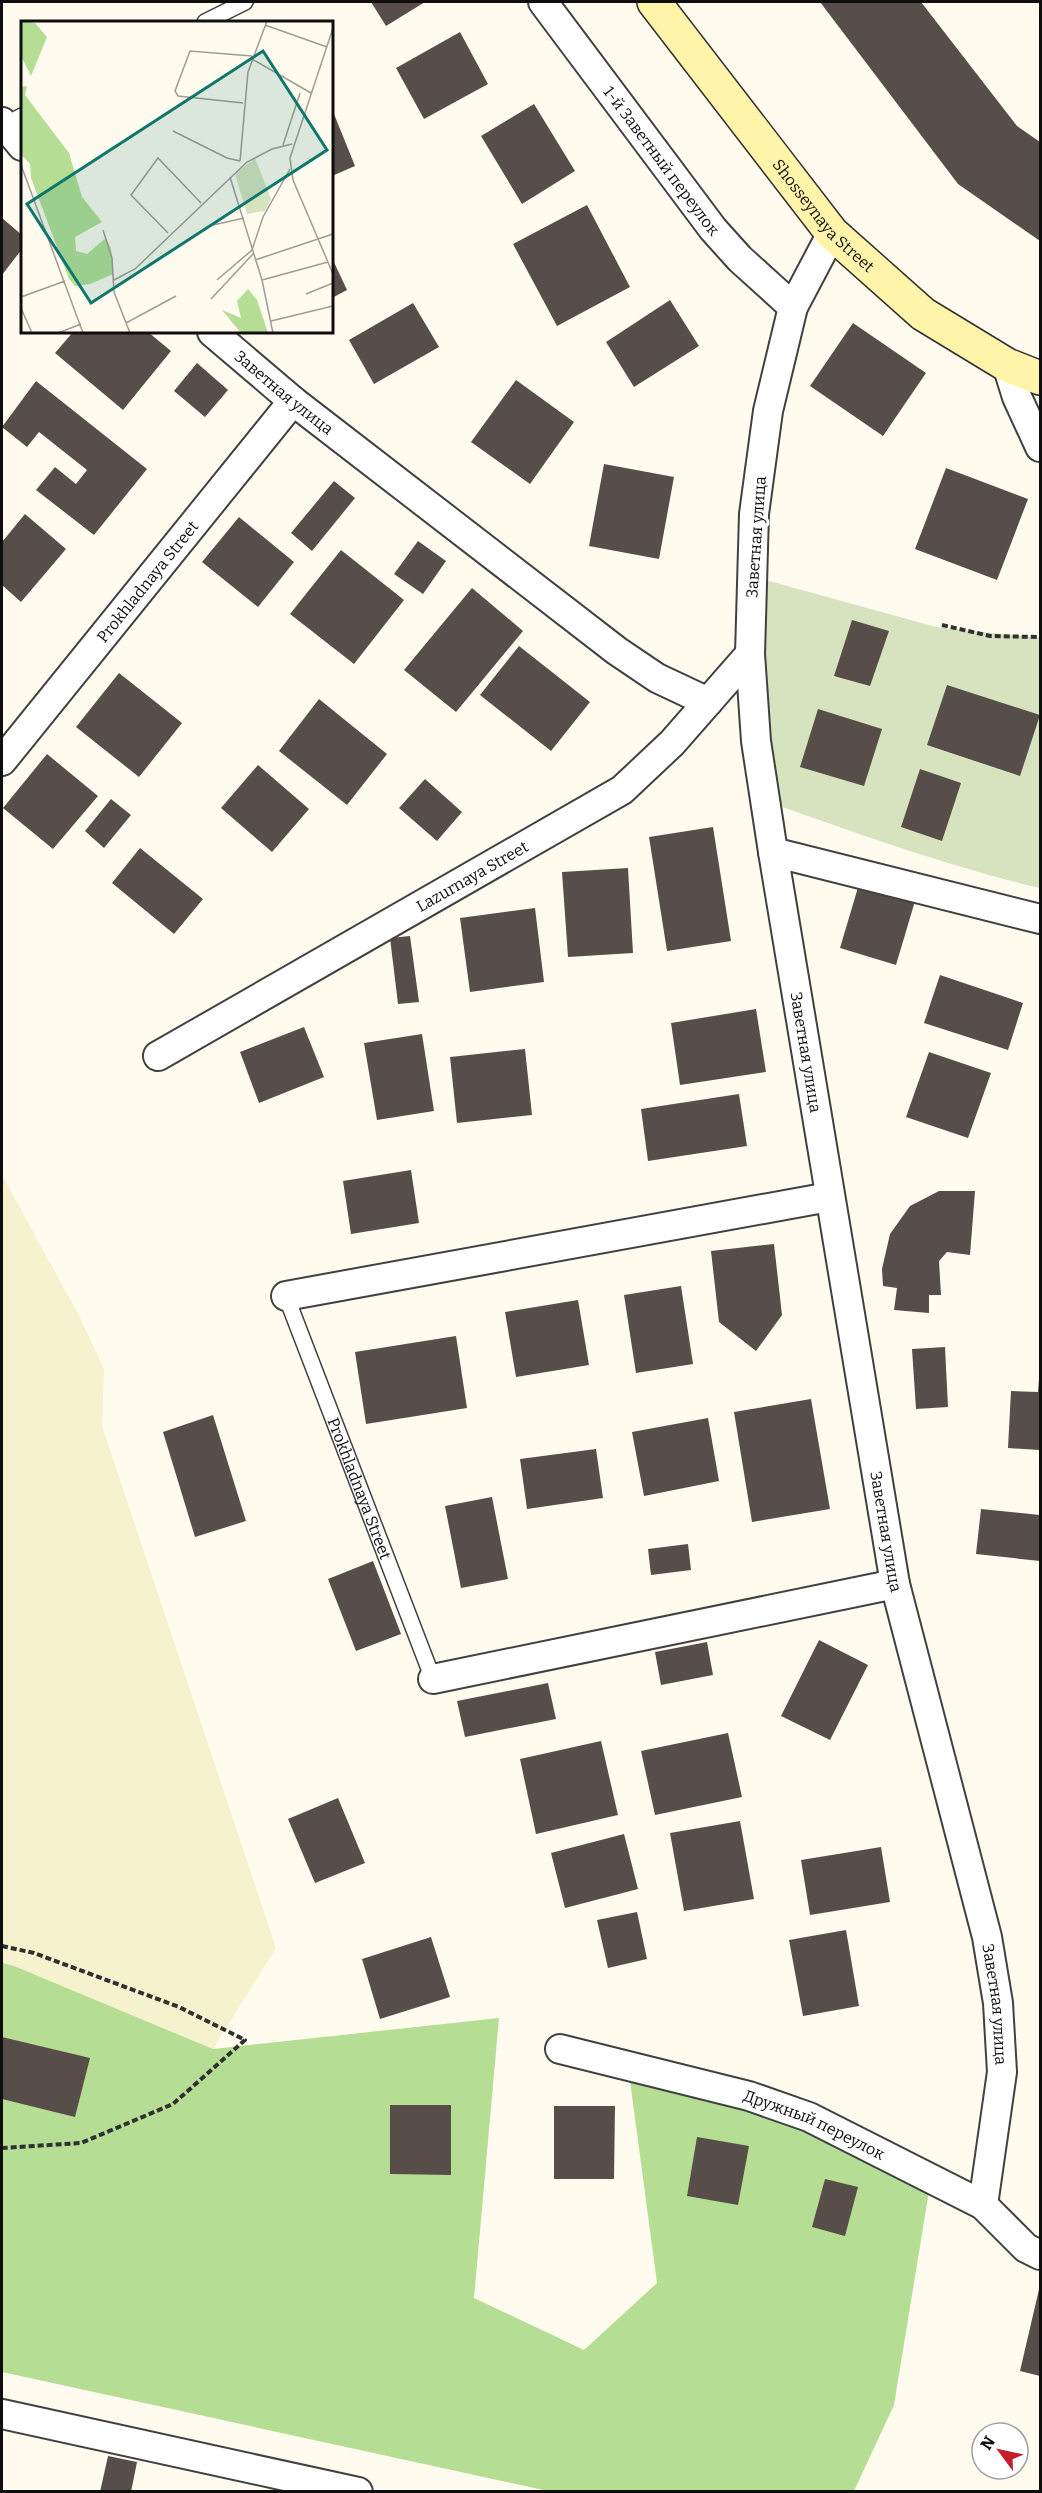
<svg xmlns="http://www.w3.org/2000/svg" width="1042" height="2493" font-family="Bitter,serif">
<style>
.farmland{fill:#f6f2cd}
.forest{fill:#b6dd94}
.cemetery{fill:#d7e2be}
.building{fill:#574e49}
.lines{fill:none;stroke-linecap:round;stroke-linejoin:round}
.lane-casing{stroke:#414141;stroke-width:18}
.street-casing{stroke:#414141;stroke-width:32}
.secondary-casing{stroke:#303030;stroke-width:36}
.path{stroke:#303030;stroke-width:4;stroke-dasharray:6 3;stroke-linecap:butt}
.lane{stroke:#fff;stroke-width:15}
.street{stroke:#fff;stroke-width:28}
.secondary{stroke:#fff4a9;stroke-width:33}
.labels{text-anchor:middle;dominant-baseline:central;stroke-width:6;stroke-linejoin:round;paint-order:stroke}
.street-label{font-size:16px;fill:#0e0e0e;stroke:#fff}
.inset-road{fill:none;stroke:#9f9c94;stroke-width:1.5}
.view{fill:#0f766e;fill-opacity:0.15;stroke:#0f766e;stroke-width:3}
.inset-edge{fill:none;stroke:#0e0e0e;stroke-width:3}
</style>
<rect width="100%" height="100%" fill="#fffbee"/>
<path class="farmland" d="M2,1175L77,1312L104,1369L102,1426L276,1948L213,2049L14,1966L2,1963Z"/>
<path class="forest" d="M2,1963L14,1966L213,2049L499,2018L474,2298L584,2350L657,2283L628,2066L736,2084L930,2185L894,2405L854,2491H548L2,2372Z"/>
<path class="cemetery" d="M758,578L936,627L1040,638V888C950,867 862,835 774,804Z"/>
<path class="building" d="M371,2H425L386,26Z
M820,2H921L1017,126L1040,142V241L958,184Z
M460,32L488,84L424,119L396,68Z
M534,104L575,171L522,204L481,136Z
M332,109L355,166L332,176Z
M587,205L630,287L557,326L513,244Z
M2,218L22,235V249L2,275Z
M332,258L347,290L332,298Z
M670,300L699,346L634,387L606,342Z
M413,303L439,347L374,384L349,340Z
M853,323L926,373L883,436L810,386Z
M73,332H148L171,351L123,410L55,353Z
M197,363L228,390L205,417L174,391Z
M516,380L574,422L530,484L471,442Z
M36,381L147,469L94,535L36,490L55,467L76,484L87,470L39,432L27,447L2,427Z
M604,464L674,477L659,559L589,546Z
M946,468L1028,499L997,580L915,549Z
M334,481L355,498L312,551L291,533Z
M25,514L66,549L21,602L2,585V542Z
M239,517L294,562L258,607L202,562Z
M418,541L446,561L423,594L394,574Z
M341,550L404,600L354,664L290,614Z
M472,588L523,631L456,712L404,670Z
M852,620L889,631L870,686L834,676Z
M519,646L590,702L551,751L480,695Z
M119,673L182,723L139,777L76,727Z
M947,685L1040,715L1020,776L927,745Z
M319,699L387,754L347,805L279,751Z
M818,709L882,729L864,786L800,767Z
M47,754L98,796L53,849L3,808Z
M258,765L309,809L272,852L221,808Z
M920,769L961,783L942,841L901,827Z
M425,779L462,812L437,841L399,808Z
M111,799L131,815L104,848L85,831Z
M713,827L731,941L667,951L649,837Z
M140,848L203,899L174,934L112,883Z
M628,868L633,953L568,957L562,872Z
M859,884L915,901L896,965L840,948Z
M535,908L544,982L470,992L460,918Z
M410,936L419,1002L398,1004L390,938Z
M940,975L1023,1003L1008,1050L924,1023Z
M756,1009L766,1072L680,1085L671,1023Z
M304,1027L324,1077L259,1103L240,1052Z
M422,1034L434,1111L377,1120L364,1043Z
M525,1049L532,1115L457,1123L450,1057Z
M929,1052L991,1073L968,1138L906,1117Z
M739,1094L747,1146L648,1161L641,1109Z
M411,1170L419,1223L351,1234L343,1181Z
M939,1191H975L970,1255L947,1252L939,1261L941,1295H929V1313L894,1310L897,1288L883,1286L882,1269L890,1234L910,1206Z
M774,1244L782,1315L756,1351L719,1322L711,1251Z
M681,1286L693,1364L636,1373L624,1295Z
M578,1300L589,1365L516,1377L505,1312Z
M456,1336L467,1408L366,1424L355,1352Z
M945,1347L948,1407L916,1409L912,1349Z
M1039,1379H1040V1450L1008,1448L1011,1391L1038,1392Z
M811,1399L830,1509L752,1522L734,1412Z
M213,1415L246,1521L195,1537L163,1432Z
M708,1418L719,1481L644,1496L632,1432Z
M596,1449L603,1498L527,1509L520,1459Z
M492,1497L508,1579L461,1588L445,1506Z
M981,1509L1040,1515V1561L976,1554Z
M688,1544L691,1570L651,1575L648,1549Z
M373,1561L401,1634L356,1651L328,1579Z
M819,1640L868,1665L830,1740L781,1716Z
M707,1642L713,1675L661,1685L655,1652Z
M548,1683L556,1719L465,1737L457,1701Z
M728,1733L742,1797L655,1815L641,1751Z
M601,1741L618,1815L536,1834L520,1759Z
M338,1798L365,1863L315,1883L288,1819Z
M740,1821L754,1899L684,1911L670,1833Z
M624,1834L638,1889L565,1908L551,1853Z
M881,1847L890,1902L810,1915L801,1860Z
M637,1912L647,1959L608,1968L597,1920Z
M846,1930L859,2006L803,2016L789,1940Z
M431,1937L450,1997L380,2019L362,1959Z
M2,2037L90,2058L75,2117L2,2099Z
M390,2105H451V2175L390,2174Z
M554,2106H615L614,2179H554Z
M697,2137L749,2146L738,2205L687,2196Z
M825,2179L858,2187L845,2236L812,2227Z
M1040,2285V2376L1020,2371Z
M108,2456L137,2462L131,2492H100Z"/>
<g class="lines">
<g class="lane-casing">
<g id="lane">
<path d="M205,22L245,2"/>
<path d="M5,125L22,116"/>
<path id="s1" d="M286,1296L433,1679"/>
</g>
</g>
<g class="street-casing">
<g id="street">
<path id="s2" d="M543,2L713,229L740,259L793,307"/>
<path d="M2,122L22,146"/>
<path id="s3" d="M832,233L793,307L768,411L754,514L750,654L756,741L773,852L895,1584L987,1937L998,2003L1002,2072L983,2205"/>
<path id="s4" d="M212,332L293,401L617,651L657,678L708,702"/>
<path d="M1007,365L1017,397L1040,447"/>
<path id="s5" d="M2,761L293,401"/>
<path d="M773,852L1040,919"/>
<path id="s6" d="M158,1056L622,790L672,743L750,654"/>
<path d="M286,1296L829,1197"/>
<path d="M433,1679L895,1584"/>
<path id="s7" d="M560,2049L749,2096L809,2117L983,2205L1026,2248L1040,2255"/>
<path d="M2,2414L358,2492"/>
</g>
</g>
<g class="secondary-casing">
<g id="secondary">
<path id="s8" d="M654,2L832,233L923,314L1007,365L1040,378"/>
</g>
</g>
<path class="path" d="M942,625L990,636L1040,637
M2,1946L34,1953L179,2007L245,2040L173,2104L81,2143L2,2148"/>
<use href="#lane" class="lane"/>
<use href="#street" class="street"/>
<use href="#secondary" class="secondary"/>
</g>
<g class="labels">
<g class="street-label">
<text stroke="none"><textPath href="#s2" startOffset="198">1-й Заветный переулок</textPath></text>
<text stroke="none"><textPath href="#s8" startOffset="273">Shosseynaya Street</textPath></text>
<text stroke="none"><textPath href="#s4" startOffset="94">Заветная улица</textPath></text>
<text transform="translate(756 537) rotate(-86)">Заветная улица</text>
<text stroke="none"><textPath href="#s5" startOffset="231">Prokhladnaya Street</textPath></text>
<text stroke="none"><textPath href="#s6" startOffset="362">Lazurnaya Street</textPath></text>
<text stroke="none"><textPath href="#s3" startOffset="837">Заветная улица</textPath></text>
<text stroke="none"><textPath href="#s1" startOffset="206">Prokhladnaya Street</textPath></text>
<text stroke="none"><textPath href="#s3" startOffset="1323">Заветная улица</textPath></text>
<text stroke="none"><textPath href="#s3" startOffset="1809">Заветная улица</textPath></text>
<text stroke="none"><textPath href="#s7" startOffset="266">Дружный переулок</textPath></text>
</g>
</g>
<g transform="translate(21 21)">
<rect width="312" height="312" fill="#fffbee"/>
<path d="M0,0L14,2L26,16L10,55L0,35ZM6,65L4,74L48,132L61,176L81,201L54,216L55,230L66,233L85,217L90,228L92,253L69,263L54,265L48,258L10,157L9,143L0,133V66ZM227,268L236,279L247,312H220L201,289L220,297L216,280Z" fill="#b6dd94"/>
<path d="M234,137L250,178L244,190L226,193L214,153Z" fill="#d7e2be"/>
<path class="inset-road" d="M244,4L306,26M312,7L269,137L272,159L312,253M231,38L290,72M222,82L157,75L154,70L169,30L231,35M152,110L206,137L219,140M262,124L279,72M219,140L227,51L246,0M0,144L62,312M209,156L241,259L252,312M192,204L223,197M82,209L91,237L93,271L109,312M147,212L110,174L137,137L180,182M234,239L312,213M93,259L114,248L226,141L251,128L271,123M196,259L231,229L242,196L269,148M241,259L307,241M285,273L312,262M0,276L44,260M190,278L232,233M0,287L11,312M250,300L312,285M105,302L155,275M37,312L60,303"/>
<path class="view" d="M242,30L306,129L70,282L6,183Z"/>
<rect width="312" height="312" class="inset-edge"/>
</g>
<rect width="1042" height="2493" fill="none" stroke="#0e0e0e" stroke-width="6"/>
<g transform="translate(1000 2451) rotate(303)"><circle r="28" fill="#ffffff" stroke="#9f9f9f" stroke-width="1.5"/>
<path d="M0-4.5L10 22L0 15L-10 22Z" fill="#c41f2a"/>
<text y="-9" font-size="16" font-weight="bold" text-anchor="middle" fill="#0e0e0e">N</text>
</g>
</svg>
